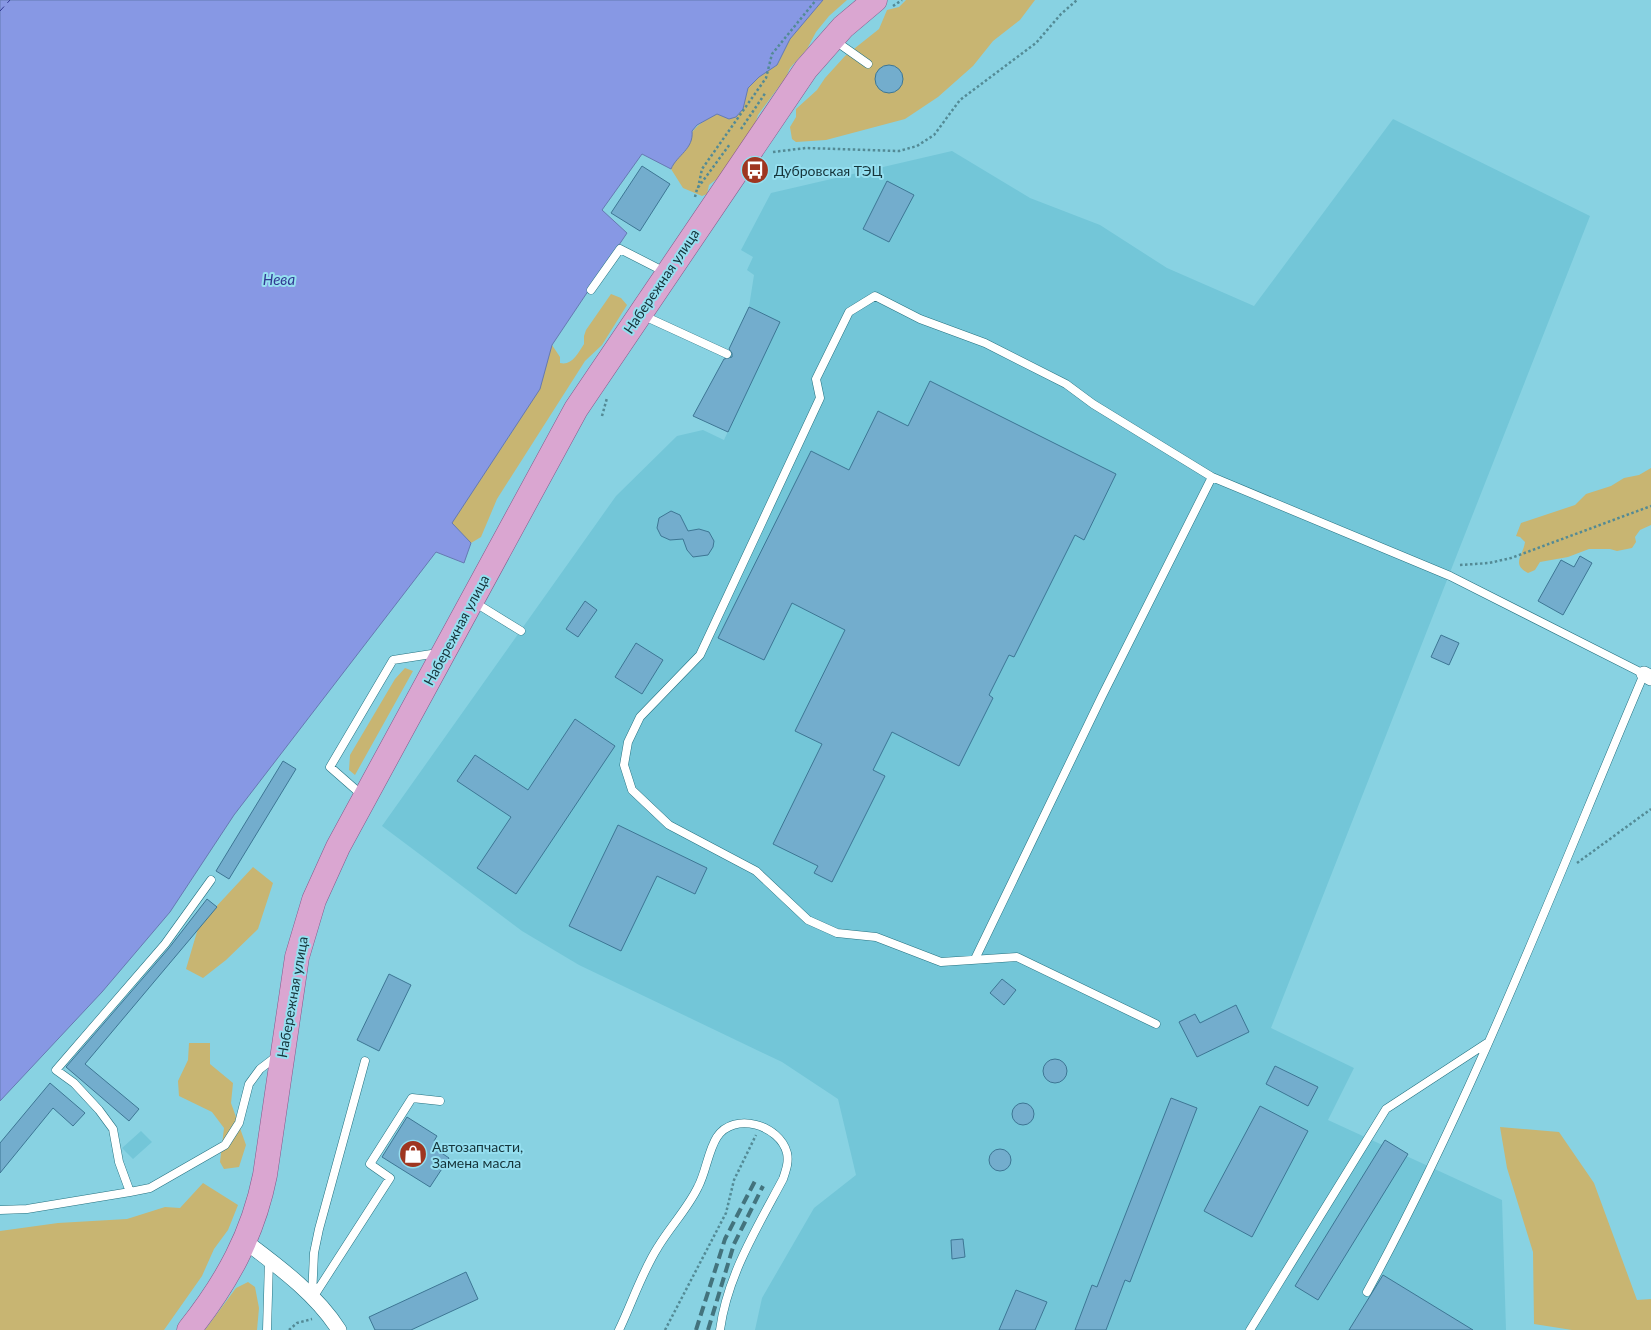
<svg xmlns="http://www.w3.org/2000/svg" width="1651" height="1330" font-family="Lato,sans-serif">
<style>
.built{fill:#73c6d8}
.green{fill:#c8b572}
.water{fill:#8798e4;stroke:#657ab1}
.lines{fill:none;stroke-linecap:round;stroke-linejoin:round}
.ferry{stroke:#323a93;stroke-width:1;stroke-dasharray:6 5;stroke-linecap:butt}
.building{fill:#73adcd;stroke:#3d7694}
.lane-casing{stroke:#257281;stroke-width:9}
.street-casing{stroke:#257281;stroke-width:16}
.primary-casing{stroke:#855889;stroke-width:25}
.path{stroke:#538a95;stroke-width:2.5;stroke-dasharray:2.5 2.5;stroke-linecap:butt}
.lane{stroke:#fff;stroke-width:8}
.street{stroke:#fff;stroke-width:15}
.primary{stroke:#daa6d1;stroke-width:24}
.rail{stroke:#43737d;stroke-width:4;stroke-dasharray:10 5;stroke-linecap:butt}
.labels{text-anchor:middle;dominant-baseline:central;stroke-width:4;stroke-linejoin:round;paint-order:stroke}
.poi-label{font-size:14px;fill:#15343a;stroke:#95dff0;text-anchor:start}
.street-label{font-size:14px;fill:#15343a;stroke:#95dff0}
.water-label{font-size:15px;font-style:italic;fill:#323a93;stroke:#95dff0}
</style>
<rect width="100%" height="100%" fill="#88d2e2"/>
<path class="built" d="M1393,119L1590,216L1271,1028L1354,1068L1328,1120L1502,1200L1506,1330H755L762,1298L814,1208L856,1175L838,1099L782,1062L579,965L522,931L382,826L616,496L677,436L703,430L724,440L779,322L749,307L754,275L747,270L753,257L741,250L771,193L952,151L1030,198L1100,225L1167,268L1254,306Z
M141,1131L152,1142L133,1159L122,1148Z"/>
<path class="green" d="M823,0H847L829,16L816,32L807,49L790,68L786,77L758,115L752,133L722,175L709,185L707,194L702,196L683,188L671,169C681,146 693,123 717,114L729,119L746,97L748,88L759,77L777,65L790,39Z
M906,0H1035L1020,20L993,41L973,66L938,97L905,119L826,140L796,142L792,139L790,127L796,117V109L817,90L825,78L845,56L879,29L887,10L899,7Z
M611,294L621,298L627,305L602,345L585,361L497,499L481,537L471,543L451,523L512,432L552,345L560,357V363C572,366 578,353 584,344V336L586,330Z
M1651,468V525L1640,530L1635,537L1636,542L1632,548L1617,551L1610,549H1589L1568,557L1540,562L1535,570L1528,573C1511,564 1523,556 1525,542L1520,537L1516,536L1521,523L1575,505L1586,494L1611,486L1624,478L1639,475Z
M405,668L413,671L355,775L349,770L350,755L395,679Z
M253,867L273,883L258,929L226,960L203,978L186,969L199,925Z
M189,1043H210V1064L233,1083L231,1103L246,1145L239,1167L224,1169L220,1162L224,1128L212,1112L179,1096L178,1081L188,1060Z
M1500,1127L1559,1132L1594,1183L1637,1300L1651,1299V1330H1572L1534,1324L1533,1252L1507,1168Z
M203,1183L238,1205L228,1230L214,1249L202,1276L164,1330H0V1231L58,1223L127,1219L165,1207L180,1208Z
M248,1282L255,1287L259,1308L257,1330H205L236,1288Z"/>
<path class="water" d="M0,0H823L790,39L777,65L759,77L748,88L743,109L736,117L729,119L717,114L697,125L692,131C694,149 677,155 671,169L642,154L602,210L627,233L552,345L540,389L452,523L471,543L464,563L436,552L234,815L170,912L102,992L0,1101Z"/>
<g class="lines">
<path class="ferry" d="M0,11L10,0"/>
</g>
<path class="building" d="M875 79a14 14 0 1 1 28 0a14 14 0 1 1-28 0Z
M642,166L670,184L640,231L611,213Z
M887,181L914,195L889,242L863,229Z
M749,307L780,322L728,432L693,416L724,359L732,357V353L729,349Z
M930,381L1116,474L1084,540L1075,535L1014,657L1009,655L989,695L993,698L959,766L892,732L873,770L885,776L832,882L814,873L818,866L773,844L822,744L795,731L845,630L792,603L764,660L718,638L811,451L849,470L878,411L908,426Z
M671,511L680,515L688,531L699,529L709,532L714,541L713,547L708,555L693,557L687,550L683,539L670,540L661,536L657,528L659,518Z
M1580,556L1592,563L1563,615L1538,601L1561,560L1574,567Z
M585,601L597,610L578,637L566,629Z
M1441,635L1459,643L1449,665L1431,657Z
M636,643L663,660L642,694L615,677Z
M575,719L615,746L516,894L477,868L511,817L457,781L475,755L528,790Z
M283,761L296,769L229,879L216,871Z
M618,825L707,868L695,894L657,876L621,951L569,926Z
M207,899L217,907L85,1064L139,1109L129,1121L66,1067L169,948Z
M389,974L411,985L379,1051L357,1040Z
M1002,979L1016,990L1004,1005L990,993Z
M1236,1005L1249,1032L1197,1057L1179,1022L1195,1014L1200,1023Z
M1043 1071a12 12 0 1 1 24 0a12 12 0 1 1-24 0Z
M1275,1066L1318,1087L1308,1106L1266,1084Z
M50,1083L85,1113L73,1126L53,1108L0,1173V1143Z
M1171,1098L1197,1108L1130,1282L1125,1280L1106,1330H1075L1092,1285L1097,1287Z
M1012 1114a11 11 0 1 1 22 0a11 11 0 1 1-22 0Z
M1260,1106L1308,1131L1252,1237L1204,1211Z
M407,1117L437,1136L434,1141L443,1147L440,1152L449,1158L430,1187L382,1157Z
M1385,1140L1408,1154L1318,1300L1295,1286Z
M989 1160a11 11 0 1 1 22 0a11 11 0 1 1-22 0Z
M963,1239L965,1257L952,1259L951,1240Z
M466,1272L478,1299L411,1330H375L369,1317Z
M1383,1275L1473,1330H1349Z
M1016,1290L1047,1302L1035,1330H999Z"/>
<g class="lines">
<g class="lane-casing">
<path id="lane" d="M834,40L868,64
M591,290L620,249L665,272
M642,315L727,354
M474,602L521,631
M363,796L330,767L393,660L438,653
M211,880L165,944L56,1070L74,1083L99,1110L113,1129L119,1162L130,1192L150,1188L225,1145L239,1123L249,1084L260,1069L277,1056
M975,959L1102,696L1212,477
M1156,1024L1017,957L941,962L876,937L837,933L808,920L756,871L669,825L632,790L624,765L628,742L640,717L700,655L820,398L816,379L849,312L875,296L920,319L985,343L1066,384L1093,404L1212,477L1450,576L1644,674C1556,881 1475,1094 1367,1292
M0,1210L27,1209L130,1192
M312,1297L314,1253L319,1229L365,1061
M312,1299L390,1178L370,1164L412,1098L440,1101
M267,1330L269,1260
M619,1330C632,1303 642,1272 658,1247C670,1227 688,1208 698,1187C706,1172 708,1151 717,1137C734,1111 780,1125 787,1153C789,1162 786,1170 783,1179C758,1226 727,1276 720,1330
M1250,1330L1386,1109L1487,1043"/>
</g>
<g class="street-casing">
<path id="street" d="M1644,674L1651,678
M246,1242C279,1267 316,1294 339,1330"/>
</g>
<g class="primary-casing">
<path id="primary" d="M189,1330C227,1282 253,1235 265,1175L297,957L314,900L338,847L576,409L806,69L843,27L875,0"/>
</g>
<path class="path" d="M893,6L902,0
M741,129L766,92
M773,152L806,148L899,151L917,146L934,135L960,100L1036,43L1061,14L1077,0
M698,188L702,169L766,78L772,54L816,0
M695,197L697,189L730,144
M602,416L607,398
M1460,565L1489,563L1511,558L1651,506
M1577,863L1651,809
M289,1330L297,1323L312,1319
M665,1330L726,1213L734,1180L756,1135"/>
<use href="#lane" class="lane"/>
<use href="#street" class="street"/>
<use href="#primary" class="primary"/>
<path class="rail" d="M696,1330L725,1239L755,1181
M708,1330L734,1244L763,1186"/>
</g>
<defs>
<g id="bus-disc" transform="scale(1.4375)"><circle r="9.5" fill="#9f3620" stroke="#95dff0"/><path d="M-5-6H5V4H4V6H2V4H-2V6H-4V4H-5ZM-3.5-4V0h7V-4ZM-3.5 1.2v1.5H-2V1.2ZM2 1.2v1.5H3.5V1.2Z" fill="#fff"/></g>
<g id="shop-disc" transform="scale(1.4375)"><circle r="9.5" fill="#9f3620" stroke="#95dff0"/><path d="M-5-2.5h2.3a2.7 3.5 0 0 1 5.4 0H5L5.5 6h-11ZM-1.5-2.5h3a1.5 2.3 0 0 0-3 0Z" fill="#fff"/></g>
</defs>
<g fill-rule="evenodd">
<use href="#bus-disc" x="755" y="170"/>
<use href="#shop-disc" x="413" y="1154"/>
</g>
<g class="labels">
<g class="poi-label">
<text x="774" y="170">Дубровская ТЭЦ</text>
<text x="432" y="1146">Автозапчасти,<tspan x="432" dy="16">Замена масла</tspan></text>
</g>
<g class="street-label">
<text transform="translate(661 281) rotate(-56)">Набережная улица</text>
<text transform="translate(456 630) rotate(-62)">Набережная улица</text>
<text transform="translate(292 997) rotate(-80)">Набережная улица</text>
</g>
<g class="water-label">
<text x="279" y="279">Нева</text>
</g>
</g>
</svg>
